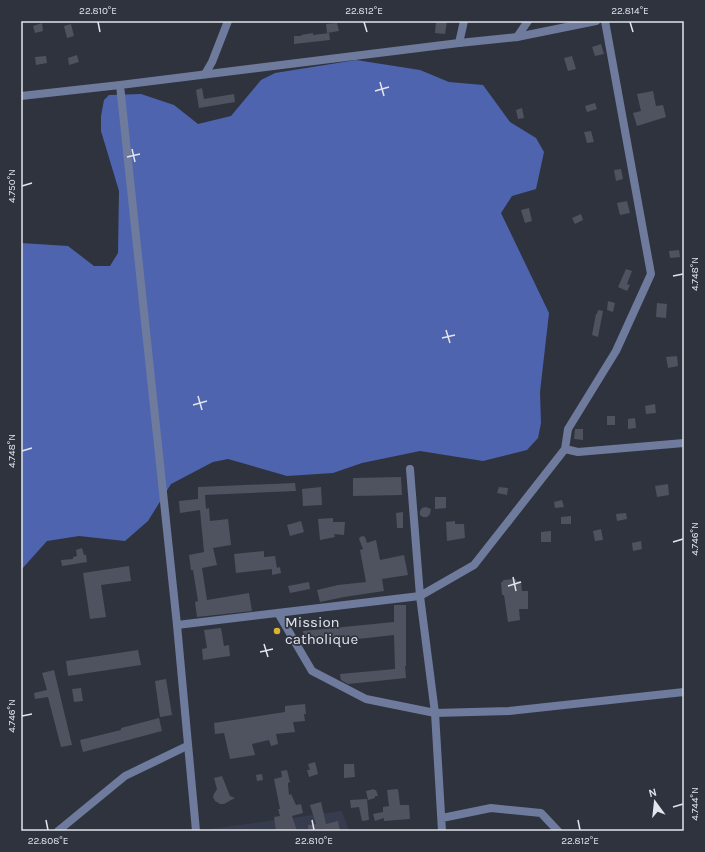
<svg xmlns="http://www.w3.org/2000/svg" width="705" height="852" font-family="Karla,sans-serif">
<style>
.built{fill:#363c4d}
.forest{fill:#4e64af}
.building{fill:#4f535f}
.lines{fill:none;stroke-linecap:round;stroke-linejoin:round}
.minor{stroke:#6e7b9d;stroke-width:8}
.tertiary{stroke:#6e7b9d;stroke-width:8}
.ticks{fill:none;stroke:#e2e5ec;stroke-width:1.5}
.poi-dot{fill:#dcb233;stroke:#2f333e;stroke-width:1.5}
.labels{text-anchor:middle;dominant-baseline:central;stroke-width:3.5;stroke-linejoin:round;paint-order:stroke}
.poi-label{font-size:15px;fill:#e2e5ec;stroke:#2f333e;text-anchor:start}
.neatline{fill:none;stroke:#e2e5ec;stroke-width:1.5}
.ticks-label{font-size:10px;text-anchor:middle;fill:#e2e5ec}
</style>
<rect width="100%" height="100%" fill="#2f333e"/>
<path class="built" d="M342,811L349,831H210V829Z"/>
<path class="forest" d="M356,60L420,70L449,82L483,85L510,122L536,138L544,152L536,189L512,196L501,213L549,313L540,392L541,423L538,438L527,450L483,461L420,451L362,463L333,473L287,476L228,459L213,462L171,484L148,521L125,541L79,536L47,541L21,570V243L68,246L94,266H110L118,253L119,191L101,131V116L104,100L109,95L141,94L174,105L198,124L231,116L261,80L275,73Z"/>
<path class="building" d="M436,21H447L445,34L435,33Z
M42,23L43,31L35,33L33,26Z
M337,23L339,31L327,33L326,24Z
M71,24L74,36L67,38L64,26Z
M313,33V35L329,33L330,40L294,44V36H301V35Z
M601,44L604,54L595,56L592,47Z
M77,55L79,62L69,65L68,58Z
M46,56L47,63L36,65L35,57Z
M572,56L576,69L568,71L564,58Z
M202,88L204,99L234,94L235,102L199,108L196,90Z
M653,91L656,106L663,105L666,117L637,126L633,113L641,111L637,94Z
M595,103L597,109L587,112L585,106Z
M522,108L524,118L518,119L516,110Z
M591,131L594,142L587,143L584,132Z
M621,169L623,179L616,181L614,170Z
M627,201L630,213L620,215L617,203Z
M529,208L532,221L525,223L521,210Z
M581,214L583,220L575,224L572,218Z
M679,250L680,257L670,258L669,251Z
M626,269L632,271L627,284L630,285L627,291L618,287Z
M608,301L615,303L613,312L607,310Z
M657,303L667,304L666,318L656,317Z
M598,310L603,311L598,337L592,335L596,314H597Z
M677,356L678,366L668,368L666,357Z
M655,404L656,413L646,414L645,406Z
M607,416H615V425H607Z
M635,418L636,428L628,429V419Z
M575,429H583V440L574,439Z
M401,477L402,495L353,496V478Z
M295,483L296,491L205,495L206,509L209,508L210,521L228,519L231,545L213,548L217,565L202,568L207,600L249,593L252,611L197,617L195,602L198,601L193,570H191L189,555L204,552L200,510L180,513L179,501L198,499V487Z
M668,484L669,495L657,497L655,486Z
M321,487L322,505L303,506L302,489Z
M499,487L508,488L507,495L497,493Z
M435,497H446V508L435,509Z
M562,500L564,507L555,508L554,502Z
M426,507L431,509L430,514L427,517H423L420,515V511L422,508Z
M403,512V528H397L396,513Z
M626,513L627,519L617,521L616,514Z
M571,516V524H561V517Z
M333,518V522H345L344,535L334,534L335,537L320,540L318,519Z
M301,521L304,532L290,536L287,525Z
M455,521V524H464L465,538L447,541L446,522Z
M601,529L603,540L595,541L593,531Z
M551,531V542H541V532Z
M363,536L365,537L367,543L376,540L380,560L404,555L408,575L382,579L384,591L344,597L320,602L317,590L338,585L366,582L360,550L363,549L359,539L360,537Z
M641,541L642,549L633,551L632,543Z
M82,548L84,555H86L87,562L62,566L61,560L73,559V557L77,556L76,550Z
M264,551V557L275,556L277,568L280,567L281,573L272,575V569L236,573L234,554Z
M129,566L131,581L101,585L106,617L90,619L83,573Z
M516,579V581H521L522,591H528V609H519L520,620L508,622L504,595H502L501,582H503V580Z
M309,582L310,589L290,593L288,586Z
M394,605H406V666H405L406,678L348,684L341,680L340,674L395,669L394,635L304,645L303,631L394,622Z
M221,628L224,646L229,645L230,656L203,660L202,649L207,648L204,630Z
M138,650L141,665L68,676L66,661Z
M54,670L72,745L61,747L48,697L35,699L34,693L47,690L42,673Z
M166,679L172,715L160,717L155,681Z
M81,688L83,701L74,702L72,689Z
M305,704L306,714H304L305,721L293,722L295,732L276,734L278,744L271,746L269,740L252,744L255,755L230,759L224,733L215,734L214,723L285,712V706Z
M159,718L162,731L83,752L80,740L121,730V728Z
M315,762L318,774L309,777L307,770H310L308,764Z
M344,764H354L355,777L344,778Z
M287,770L290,782L288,783V785L289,795L291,794L296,805L301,804L303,813L292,816L297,831H276L274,817L280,816L278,809H280L274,779L282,777L281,771Z
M262,774L263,780L257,781L256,775Z
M222,776L230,796L235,798L224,804H220L215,801L213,797L214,794L217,789L214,778Z
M374,789V790H376L378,796H375V798L368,800L366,791Z
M398,789L400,805H409L410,819L384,821V818L375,821L373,814L383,812V807L389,806L387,790Z
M367,799L369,820L362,821L359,807L351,808L350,800Z
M321,802L326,824L338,821L340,831H324V829L308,831V825L316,824L310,805Z"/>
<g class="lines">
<path class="minor" d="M517,37L528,21
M459,43L464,21
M205,74L212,62L228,21
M565,449L578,452L684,443
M410,469L420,596L435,713L442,831
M278,613L312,671L366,699L435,713L509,711L684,692
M177,625L420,596L474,565L565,449L568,429L616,351L651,274L605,21
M442,818L491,808L541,813L558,831
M58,831L125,776L187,746"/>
<path class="tertiary" d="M120,85L177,625L196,831
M21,96L120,85L459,43L517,37L596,21"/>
</g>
<path class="ticks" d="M98,22L100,32M364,22L367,32M630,22L633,32M380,82L384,96M375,91L389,87M132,149L135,162M127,157L140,154M22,186L32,183M673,276L683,274M446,330L450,343M442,338L455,335M198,396L202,410M193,405L207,401M22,451L32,448M673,542L683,539M513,577L516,591M508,586L521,582M264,644L268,657M260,652L273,649M22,716L32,714M673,807L683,804M46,820L48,830M312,820L314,830M578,820L580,830"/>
<circle class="poi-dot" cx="277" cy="631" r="4"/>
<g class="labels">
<g class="poi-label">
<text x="285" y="622">Mission<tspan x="285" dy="17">catholique</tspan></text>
</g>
</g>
<rect width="705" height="852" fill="none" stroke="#2f333e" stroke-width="44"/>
<g transform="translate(655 802) rotate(345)" stroke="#2f333e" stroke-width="3" paint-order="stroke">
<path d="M0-3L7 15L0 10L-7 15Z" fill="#e2e5ec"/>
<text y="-6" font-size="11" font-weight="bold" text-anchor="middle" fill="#e2e5ec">N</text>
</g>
<rect x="22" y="22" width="661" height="808" class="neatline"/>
<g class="ticks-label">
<text x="98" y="14">22.810°E</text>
<text x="364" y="14">22.812°E</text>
<text x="630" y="14">22.814°E</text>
<text transform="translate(11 186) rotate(-90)" y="4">4.750°N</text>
<text transform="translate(694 274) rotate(-90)" y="4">4.748°N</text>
<text transform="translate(11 451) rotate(-90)" y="4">4.748°N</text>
<text transform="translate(694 539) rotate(-90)" y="4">4.746°N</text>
<text transform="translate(11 716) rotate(-90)" y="4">4.746°N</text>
<text transform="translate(694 804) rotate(-90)" y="4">4.744°N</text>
<text x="48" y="844">22.808°E</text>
<text x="314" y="844">22.810°E</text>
<text x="580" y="844">22.812°E</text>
</g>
</svg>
